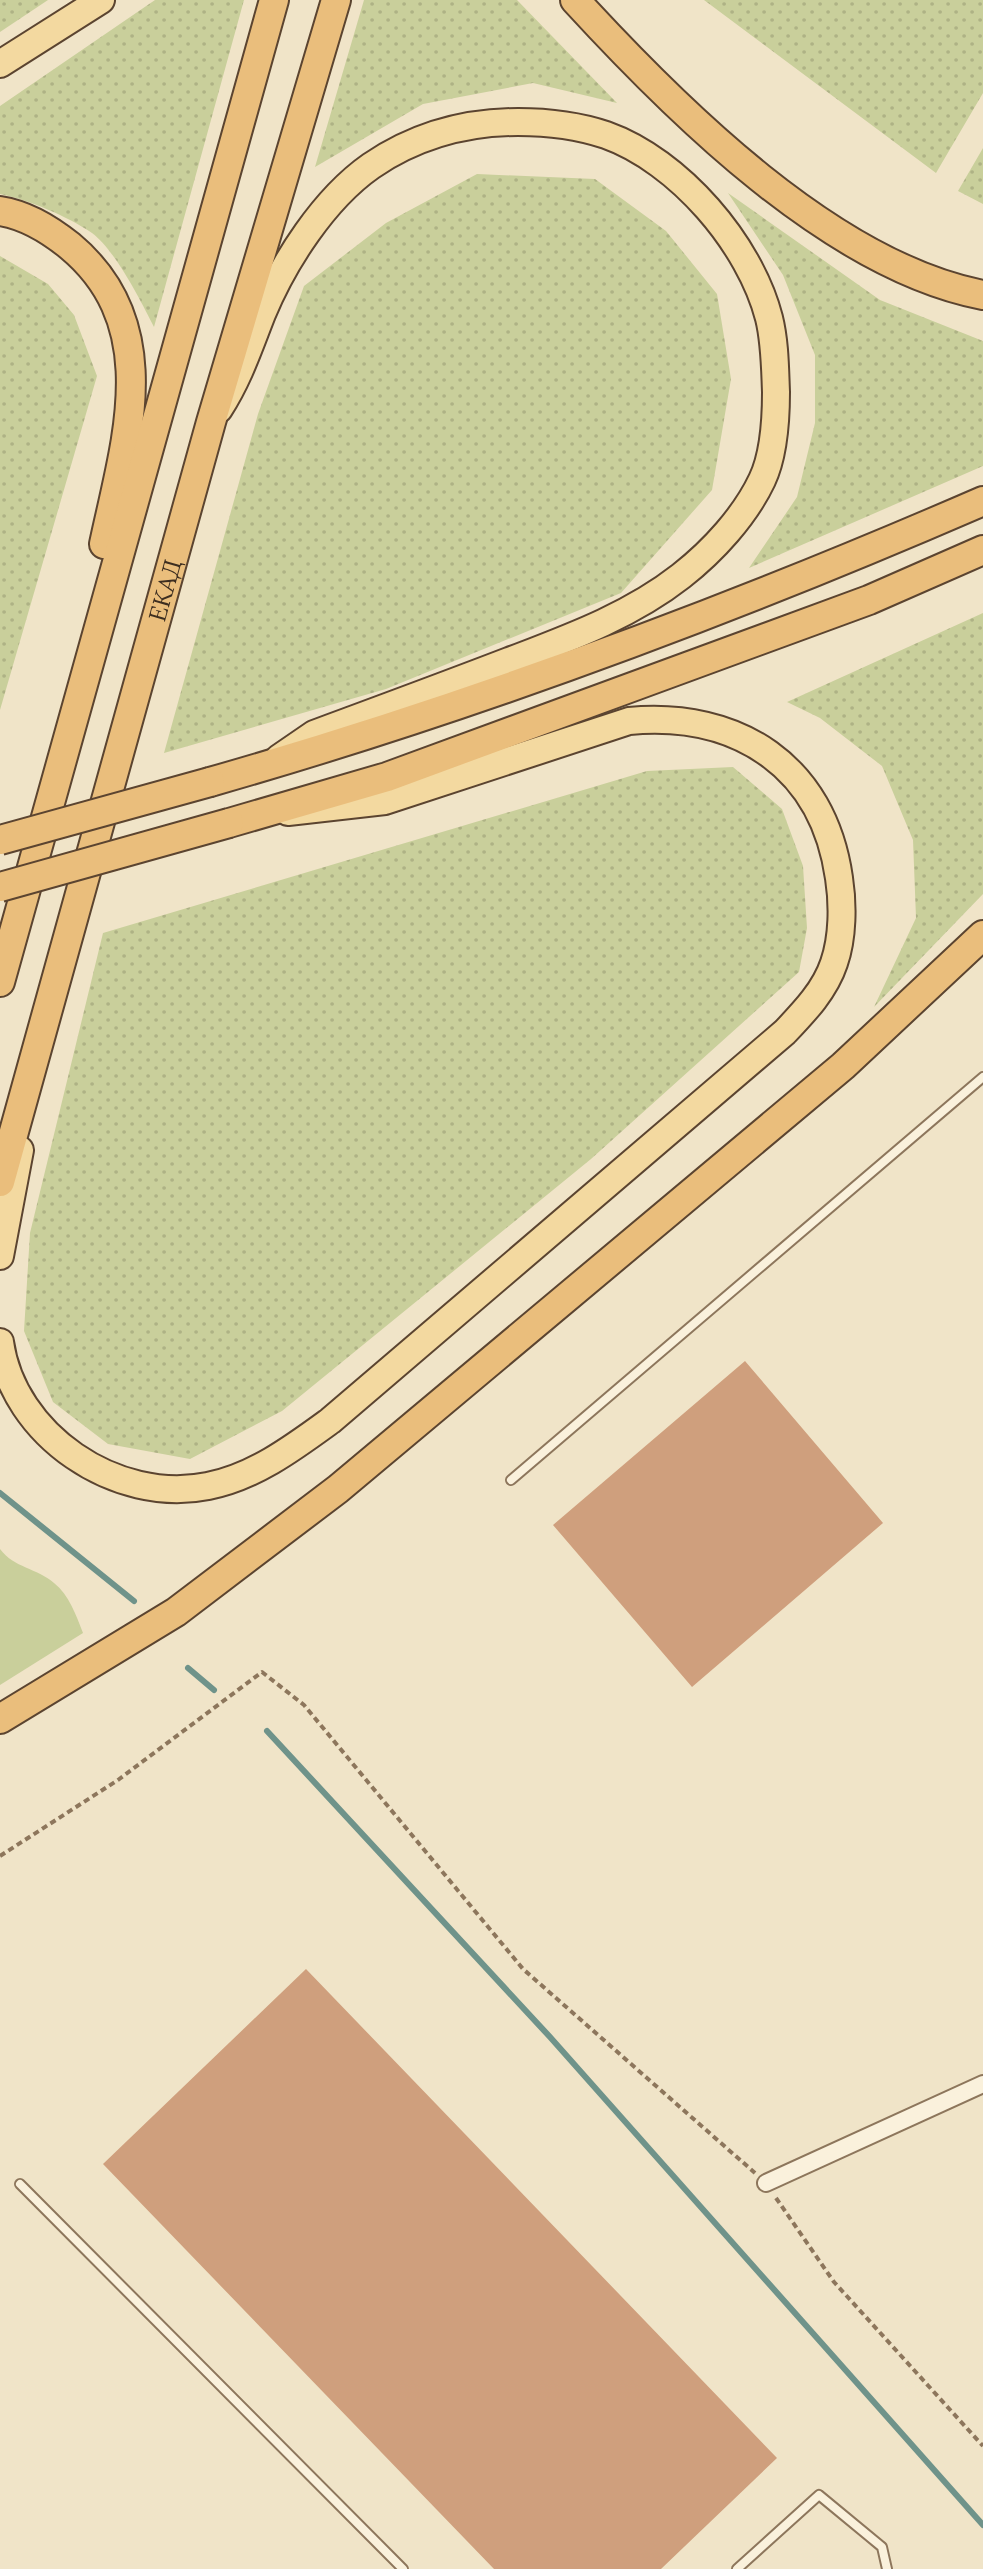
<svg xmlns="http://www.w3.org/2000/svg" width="983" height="2569" font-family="Lora,serif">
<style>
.grass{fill:url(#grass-dots)}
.park{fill:#c9cf9b}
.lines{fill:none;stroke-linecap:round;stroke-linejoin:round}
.stream{stroke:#6f938a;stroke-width:6}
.building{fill:#cf9f7d}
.service-casing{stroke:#8d765c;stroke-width:12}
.minor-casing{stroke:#8d765c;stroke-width:20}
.primary-casing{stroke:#5b4430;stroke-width:30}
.trunk-casing{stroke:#5b4430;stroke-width:32}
.path{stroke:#8d765c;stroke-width:4;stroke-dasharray:6 4;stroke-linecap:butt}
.service{stroke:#faf1dc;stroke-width:8}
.minor{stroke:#faf1dc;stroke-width:16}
.primary{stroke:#f3d9a0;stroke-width:26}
.trunk{stroke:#eabe7c;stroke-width:28}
.trunk-bridge-casing{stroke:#5b4430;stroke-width:32;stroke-linecap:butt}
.trunk-bridge{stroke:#eabe7c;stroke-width:28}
.labels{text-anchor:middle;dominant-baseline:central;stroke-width:6;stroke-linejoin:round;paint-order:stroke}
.street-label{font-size:24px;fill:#3d2e20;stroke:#f7eed8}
</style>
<defs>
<pattern id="grass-dots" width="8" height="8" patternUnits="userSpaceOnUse" patternTransform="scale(2)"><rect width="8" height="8" fill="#c9cf9b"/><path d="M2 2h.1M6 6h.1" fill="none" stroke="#aeb285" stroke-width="1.8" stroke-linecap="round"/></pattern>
</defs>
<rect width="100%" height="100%" fill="#f0e4c8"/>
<path class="grass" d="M0,0H48L0,32Z
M155,0H244L154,327C141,301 115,250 92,233C67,216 29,200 0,194V106Z
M364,0H517L617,103L533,83L423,104L315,167Z
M704,0H983V93L936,173Z
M983,148V204L958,191Z
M477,174L595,179L666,231L717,294L731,379L712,490L621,593L386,689L164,753L258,414L304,286L386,223Z
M728,193L880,300L983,341V466L749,568L797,497L815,423V355L783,275Z
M0,256L48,284L74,315L97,376L0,710Z
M983,613V894L874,1007L916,918L913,840L882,766L820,718L787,702Z
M733,767L782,809L803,866L807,928L799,972L591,1159L282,1411L190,1459L108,1444L53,1402L24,1331L30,1233L103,933L647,771Z"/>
<path class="park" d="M0,1549C14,1568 37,1568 54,1583C69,1595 76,1615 83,1633L0,1685Z"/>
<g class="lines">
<path class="stream" d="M0,1493L134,1601
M188,1668L214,1690
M267,1731L550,2037L983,2525"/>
</g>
<path class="building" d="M745,1361L883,1523L692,1687L553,1525Z
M306,1969L777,2458L661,2569H494L103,2164Z"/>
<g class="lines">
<g class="service-casing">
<path id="service" d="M511,1480L983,1077
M20,2184L403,2569
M737,2569L819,2495L882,2547L887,2569"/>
</g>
<g class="minor-casing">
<path id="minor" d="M766,2183L983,2084"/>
</g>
<g class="primary-casing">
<path id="primary" d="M0,64L101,0
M219,409C239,378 249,347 262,314C284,261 324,199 371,166C415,136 465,122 518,122C546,122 579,126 606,135C679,161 750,244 769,318C775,342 775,368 776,392C776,419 774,455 762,480C745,516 713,551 681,576C630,616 569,638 509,661C444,686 379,710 314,734L279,758
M0,1256L20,1150
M0,1342C13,1435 116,1505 208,1486C254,1477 293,1448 330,1421L785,1032C805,1011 825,990 834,963C843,937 843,904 839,878C823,766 738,711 629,721L385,801L288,812"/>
</g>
<g class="trunk-casing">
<g id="trunk">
<path d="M575,0C676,110 832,266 983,295"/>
<path d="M0,211C26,215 49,229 70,246C165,325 126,441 104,544"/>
<path d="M210,782C473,707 732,610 983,501"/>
<path d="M229,823L387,777L869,600L983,550"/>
<path d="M0,982L274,0"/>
<path id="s1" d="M0,1182L211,422L336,0"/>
<path d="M0,1719L176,1612L338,1489L843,1066L983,935"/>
</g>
</g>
<path class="path" d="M0,1856L118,1780L262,1672L304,1705L523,1969L755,2173
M776,2198L834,2282L983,2446"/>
<use href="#service" class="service"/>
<use href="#minor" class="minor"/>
<use href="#primary" class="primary"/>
<use href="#trunk" class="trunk"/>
<g class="trunk-bridge-casing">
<path id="trunk-bridge" d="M0,840L210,782
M0,887L229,823"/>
</g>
<use href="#trunk-bridge" class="trunk-bridge"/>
</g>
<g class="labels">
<g class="street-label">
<text stroke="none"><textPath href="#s1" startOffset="614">ЕКАД</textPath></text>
</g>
</g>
</svg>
